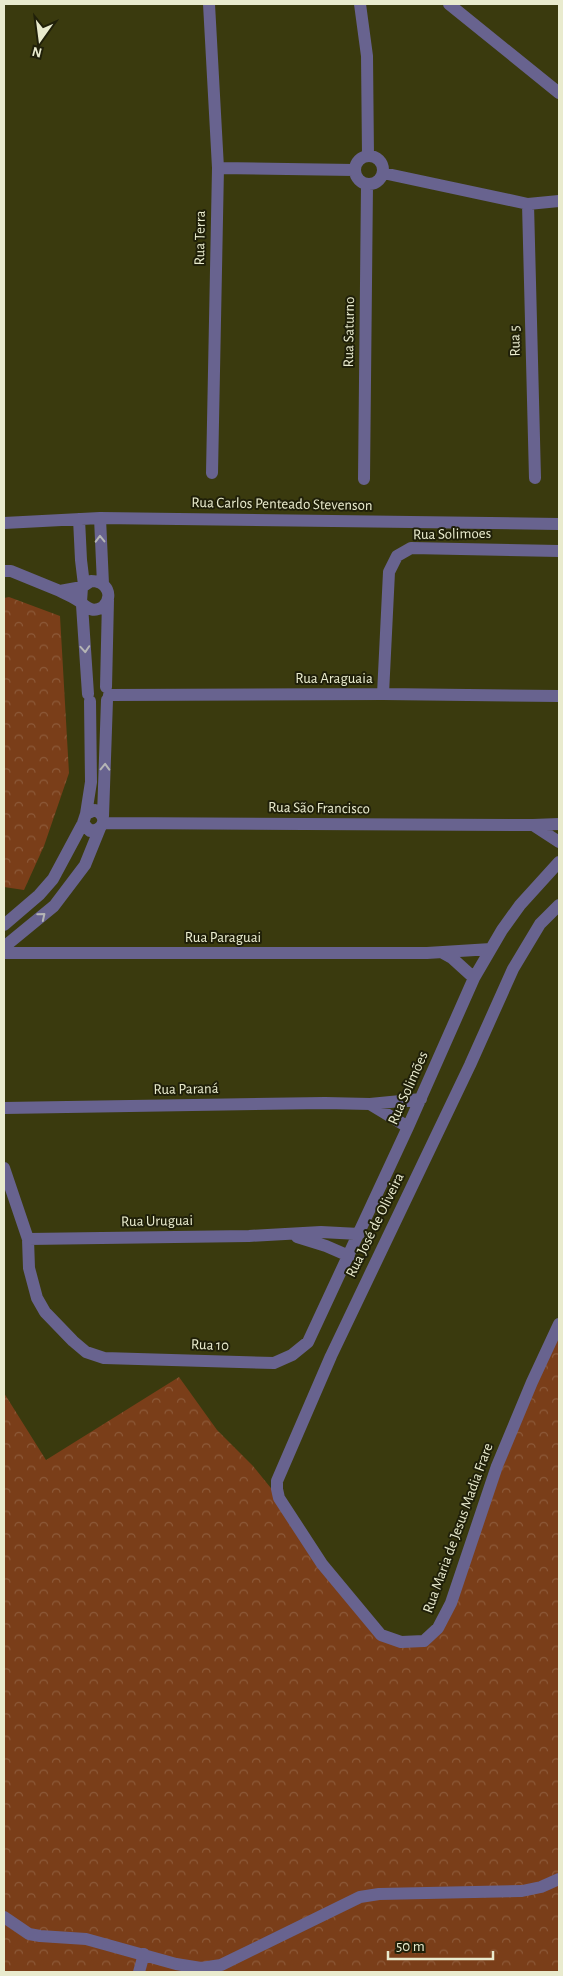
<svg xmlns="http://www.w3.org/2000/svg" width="563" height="1976" font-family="'Alegreya Sans',sans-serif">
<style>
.forest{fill:url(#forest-crowns)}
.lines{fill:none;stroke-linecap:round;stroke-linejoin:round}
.minor{stroke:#68638f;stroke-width:12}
.oneway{stroke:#b5b5b5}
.labels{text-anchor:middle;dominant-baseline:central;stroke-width:4;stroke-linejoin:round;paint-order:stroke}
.street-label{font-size:15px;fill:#e9ebce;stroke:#202009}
</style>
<defs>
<pattern id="forest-crowns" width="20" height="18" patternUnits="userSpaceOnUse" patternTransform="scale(1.25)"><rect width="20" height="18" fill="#7a3e19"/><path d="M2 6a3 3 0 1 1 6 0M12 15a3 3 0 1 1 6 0" fill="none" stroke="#8d5a39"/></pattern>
</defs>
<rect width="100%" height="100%" fill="#3a3a0e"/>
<path class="forest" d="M9,597L60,616L69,773L44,846L24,890L4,887V598Z
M559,1324V1972H4V1393L46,1460L179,1377L217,1430L253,1466L279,1498L381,1634L424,1641L438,1628L473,1534Z"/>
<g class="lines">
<path class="minor" d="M209,4L218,168L212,473
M360,4L367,56L368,156
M449,4L559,93
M355 170a14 14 0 1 1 28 0a14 14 0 1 1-28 0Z
M218,168L354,170
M383,173L528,204L559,201
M528,204L535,478
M364,479L367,185
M100,518L103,584
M79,519L81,560L84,585
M4,523L100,518L559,524
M4,571H11L60,591
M81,602L82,587L91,581C107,581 114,596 103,607C92,613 88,608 80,602C74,597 67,595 60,591L82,587
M82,605L88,694
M106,687L108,600
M383,694L389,572L397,556L411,548L559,551
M109,695L383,694L559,696
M86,814L91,782L90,701
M103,816L107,700
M104,823L533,825L559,824
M533,825L559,842
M559,905L540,924L513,969L470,1065L331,1356L277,1481V1489L279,1498L322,1564L381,1635L401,1642L424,1641L438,1628L451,1603L497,1466L532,1382L559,1324
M4,925L39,895L53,879L83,823L86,814L95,810C108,816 105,830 90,831L83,823
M4,947L54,906L85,865L100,828
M4,953H427L491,949
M443,953L452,958L474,978
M370,1104L408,1127
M4,1108L325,1103L370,1104L421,1099
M4,1168L28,1239L29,1268L37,1298L45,1312L73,1341L86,1352L104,1358L274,1363L292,1355L308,1342L408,1127L474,978L502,930L520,905L559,862
M297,1237L326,1246L349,1256
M28,1239L249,1236L321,1232L359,1234
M4,1917L29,1934L40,1936L86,1939L176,1964L201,1968L221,1965L360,1897L379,1894L522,1891L541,1887L559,1879
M139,1972L144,1954"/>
</g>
<defs><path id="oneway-chevron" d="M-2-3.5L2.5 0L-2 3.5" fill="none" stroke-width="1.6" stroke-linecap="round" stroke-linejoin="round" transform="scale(1.25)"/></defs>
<g class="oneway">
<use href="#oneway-chevron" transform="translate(100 539) rotate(-91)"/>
<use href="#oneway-chevron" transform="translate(85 649) rotate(86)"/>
<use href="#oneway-chevron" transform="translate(105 767) rotate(-88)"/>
<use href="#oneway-chevron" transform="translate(42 916) rotate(-39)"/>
</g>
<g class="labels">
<g class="street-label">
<text transform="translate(200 238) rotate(-89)">Rua Terra</text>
<text transform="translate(349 332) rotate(-89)">Rua Saturno</text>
<text transform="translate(515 341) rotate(-91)">Rua 5</text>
<text transform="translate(282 504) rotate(1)">Rua Carlos Penteado Stevenson</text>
<text transform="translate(452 534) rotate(-1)">Rua Solimoes</text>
<text x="334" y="678">Rua Araguaia</text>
<text transform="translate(319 808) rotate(1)">Rua São Francisco</text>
<text x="223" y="937">Rua Paraguai</text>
<text transform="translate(408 1088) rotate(-66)">Rua Solimões</text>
<text transform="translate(186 1089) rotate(-1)">Rua Paraná</text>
<text transform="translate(157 1221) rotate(-1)">Rua Uruguai</text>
<text transform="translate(375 1225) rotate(-64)">Rua José de Oliveira</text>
<text transform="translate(210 1345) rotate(2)">Rua 10</text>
<text transform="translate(458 1528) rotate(-70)">Rua Maria de Jesus Madia Frare</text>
</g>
</g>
<rect width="563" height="1976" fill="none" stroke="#e9ebce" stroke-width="10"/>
<g transform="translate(40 40) rotate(194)" stroke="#202009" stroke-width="4" paint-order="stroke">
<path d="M0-4L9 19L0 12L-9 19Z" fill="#e9ebce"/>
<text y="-8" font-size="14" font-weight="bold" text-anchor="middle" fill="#e9ebce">N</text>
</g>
<path d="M388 1951v8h105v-8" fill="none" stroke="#e9ebce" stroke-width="2.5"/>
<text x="396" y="1951" font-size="15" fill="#e9ebce" stroke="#202009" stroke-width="4" paint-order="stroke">50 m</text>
</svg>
